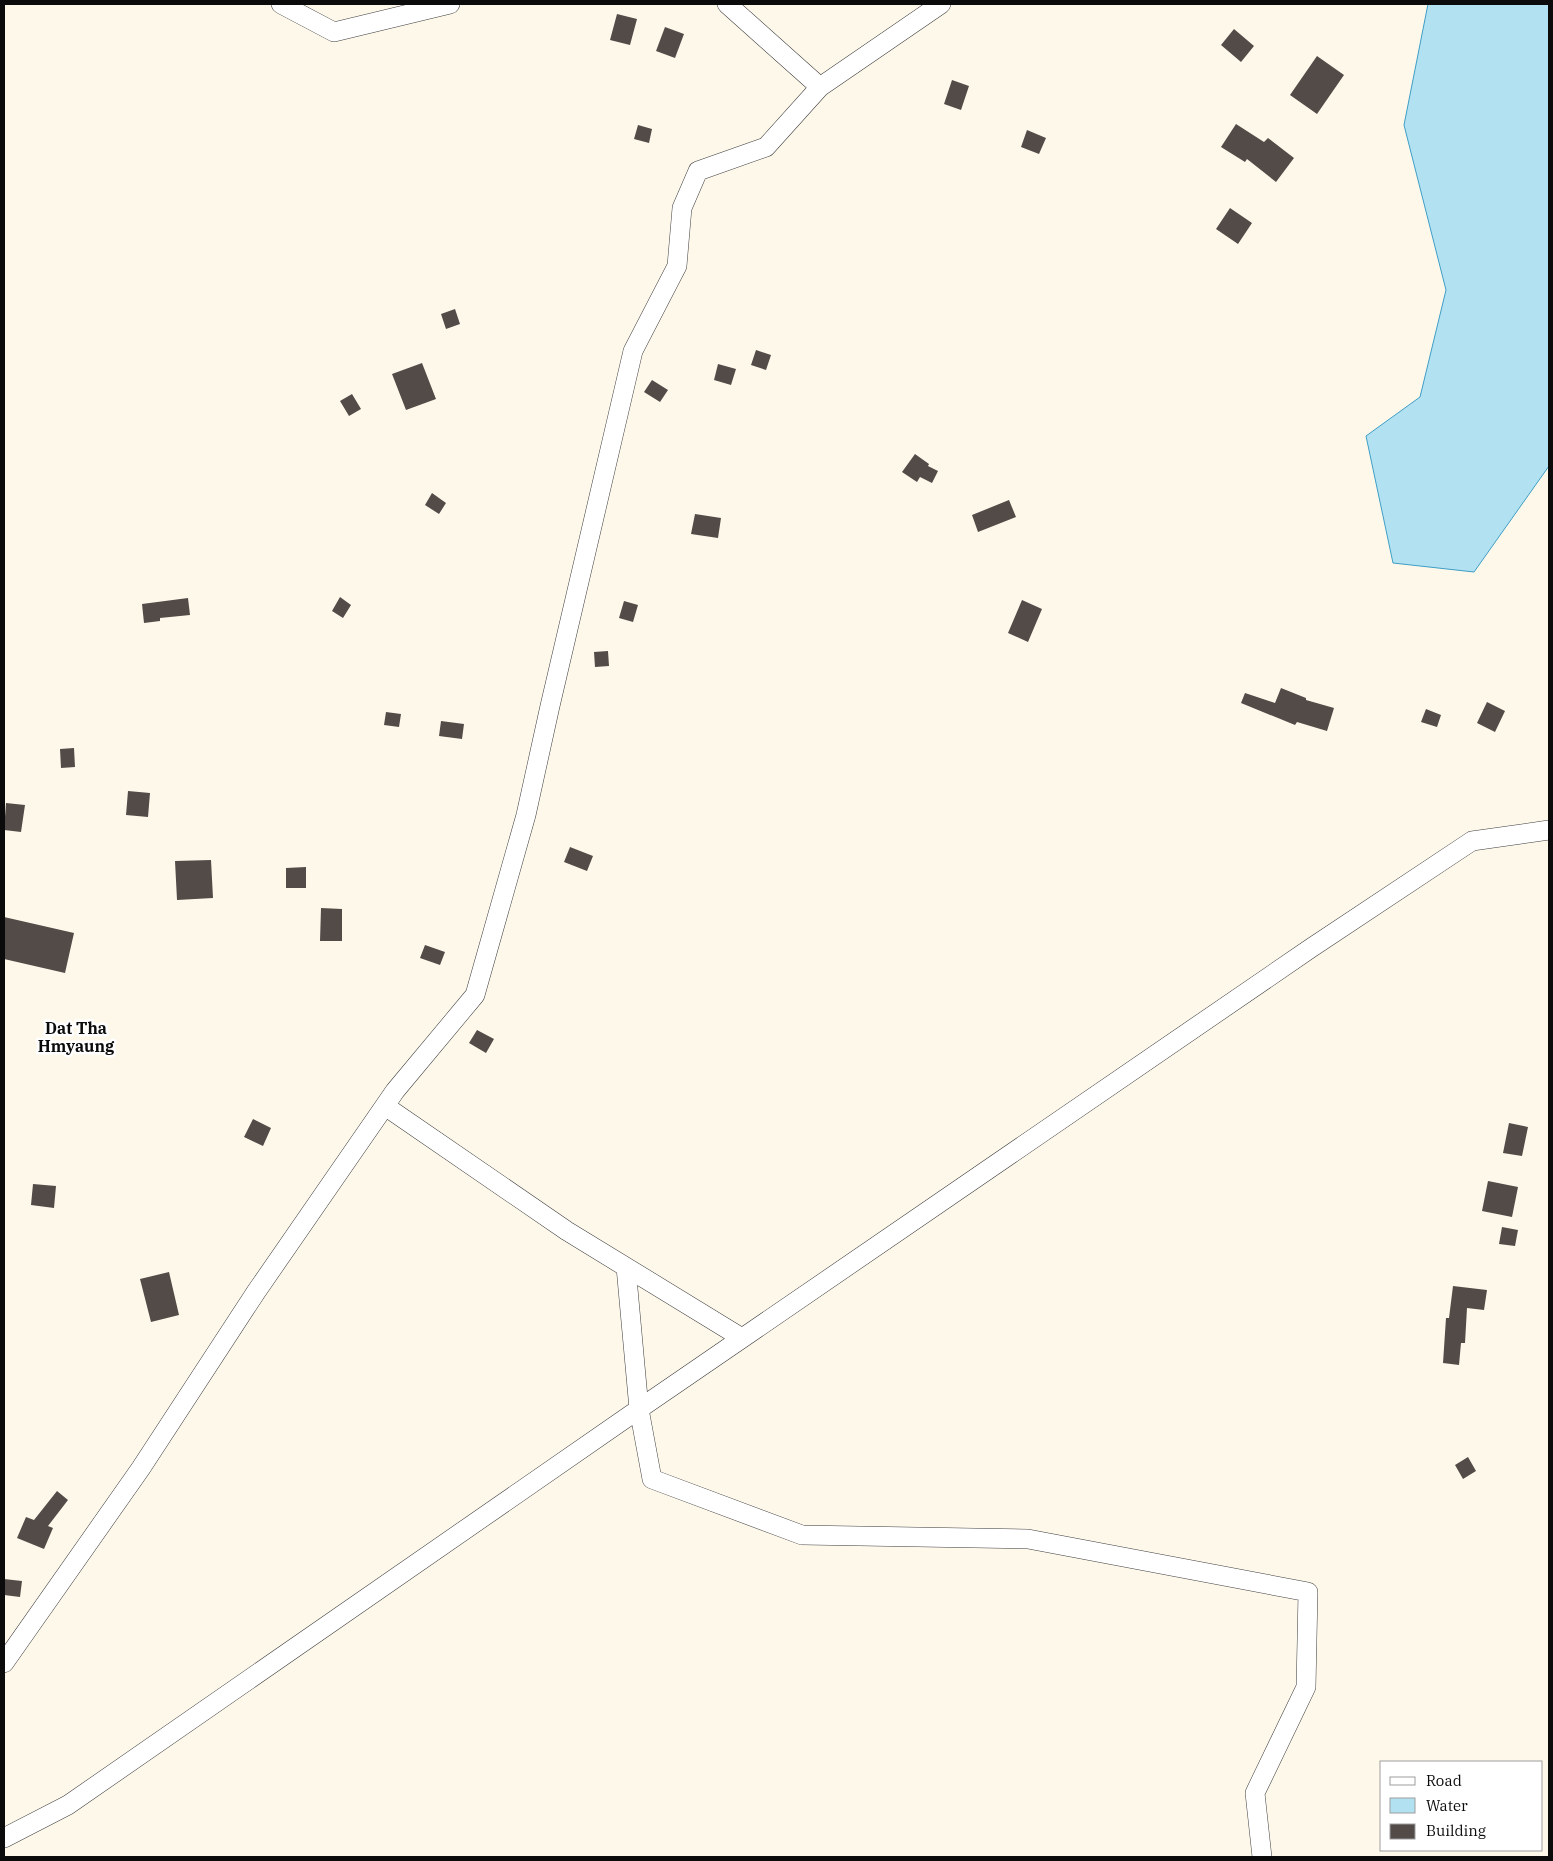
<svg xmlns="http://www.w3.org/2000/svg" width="1553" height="1861" font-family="'IBM Plex Serif',serif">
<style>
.water{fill:#b2e2f2;stroke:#3e9ec5}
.building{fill:#534b48}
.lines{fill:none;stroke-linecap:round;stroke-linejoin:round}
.street-casing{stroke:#3e3e3e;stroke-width:20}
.street{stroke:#fff;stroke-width:19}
.labels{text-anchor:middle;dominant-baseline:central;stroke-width:5;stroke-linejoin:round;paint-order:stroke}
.quarter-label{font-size:16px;font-weight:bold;fill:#0b0b0b;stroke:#fff}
</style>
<rect width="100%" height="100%" fill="#fef8eb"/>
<path class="water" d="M1428,4H1549V466L1474,572L1393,563L1366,436L1420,397L1446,290L1404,125Z"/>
<path class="building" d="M617,14L637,19L630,45L610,40Z
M665,27L684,34L675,58L656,51Z
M1234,29L1254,46L1241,62L1221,45Z
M1317,56L1344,75L1317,114L1290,95Z
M952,80L969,86L961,110L944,104Z
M1236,124L1264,142L1268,138L1294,158L1276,182L1247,159L1245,162L1221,147Z
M638,125L652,129L649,143L634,139Z
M1027,130L1046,138L1039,154L1021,147Z
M1230,208L1252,223L1238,244L1216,229Z
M455,309L460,324L446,329L441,314Z
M756,350L771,355L766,370L751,365Z
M422,363L436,399L406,410L392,374Z
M718,364L736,369L731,385L714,380Z
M652,380L668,390L660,402L644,392Z
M352,394L361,409L349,416L340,401Z
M915,454L929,464L928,466L938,471L932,483L920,477L917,482L902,472Z
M432,493L446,503L439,514L425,505Z
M1009,500L1016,517L978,532L972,515Z
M695,514L721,518L718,538L691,534Z
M340,597L351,605L343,618L332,611Z
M188,598L190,615L160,618V621L144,623L142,604Z
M1022,600L1042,609L1028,642L1008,633Z
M624,601L638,605L633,622L619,618Z
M608,651L609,666L595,667L594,652Z
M1281,688L1306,698V700L1334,708L1327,731L1297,722L1295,725L1241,703L1245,693L1275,703Z
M1487,702L1505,711L1495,732L1477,723Z
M1426,709L1441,715L1437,727L1421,722Z
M386,712L401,714L399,727L384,725Z
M441,721L464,724L462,739L439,736Z
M74,748L75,767L61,768L60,749Z
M128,791L150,793L148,817L126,815Z
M6,803L25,805L21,832L4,830Z
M570,847L593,856L587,871L564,862Z
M211,860L213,898L177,900L175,861Z
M306,867V888H286V868Z
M321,908L342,909V941H320Z
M4,917L74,933L65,973L4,959Z
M425,945L445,952L440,965L420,958Z
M477,1030L494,1039L486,1053L469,1043Z
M253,1119L271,1128L263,1146L244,1137Z
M1509,1123L1528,1127L1522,1156L1503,1153Z
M1488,1181L1518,1187L1512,1217L1482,1211Z
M33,1184L56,1186L54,1208L31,1205Z
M1502,1227L1518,1230L1515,1246L1499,1244Z
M169,1272L179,1315L151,1322L140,1279Z
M1453,1286L1487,1290L1484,1310L1467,1308L1465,1343H1461L1459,1365L1443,1363L1446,1318H1449Z
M1468,1457L1476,1471L1463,1479L1455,1465Z
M57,1491L68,1500L48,1526L53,1528L44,1549L17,1538L26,1517L34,1520Z
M4,1579L22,1581L20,1597L4,1595Z"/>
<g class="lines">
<g class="street-casing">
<path id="street" d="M281,4L334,32L450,4
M727,4L820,87L941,4
M385,1106L567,1231L742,1338
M626,1267L639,1409L652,1479L802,1535L1028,1539L1308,1592L1306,1687L1255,1793L1262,1857
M4,1663L141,1468L256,1292L395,1091L475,995L526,815L550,706L633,351L677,266L682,208L698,171L766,147L820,87
M4,1838L68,1805L639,1409L1311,948L1472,841L1549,830"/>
</g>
<use href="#street" class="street"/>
</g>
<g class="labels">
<g class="quarter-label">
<text x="76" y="1028">Dat Tha<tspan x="76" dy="18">Hmyaung</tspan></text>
</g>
</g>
<rect width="1553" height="1861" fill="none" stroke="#0b0b0b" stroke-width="10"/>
<rect x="1380" y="1761" width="162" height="90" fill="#ffffff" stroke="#9d9d9d"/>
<rect x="1390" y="1777" width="25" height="8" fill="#ffffff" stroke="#9d9d9d"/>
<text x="1426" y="1786" font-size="15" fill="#0b0b0b">Road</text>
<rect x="1390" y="1798" width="25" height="15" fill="#b2e2f2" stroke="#9d9d9d"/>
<text x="1426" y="1811" font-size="15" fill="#0b0b0b">Water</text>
<rect x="1390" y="1824" width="25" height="15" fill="#534b48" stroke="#9d9d9d"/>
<text x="1426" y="1836" font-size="15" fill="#0b0b0b">Building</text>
</svg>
